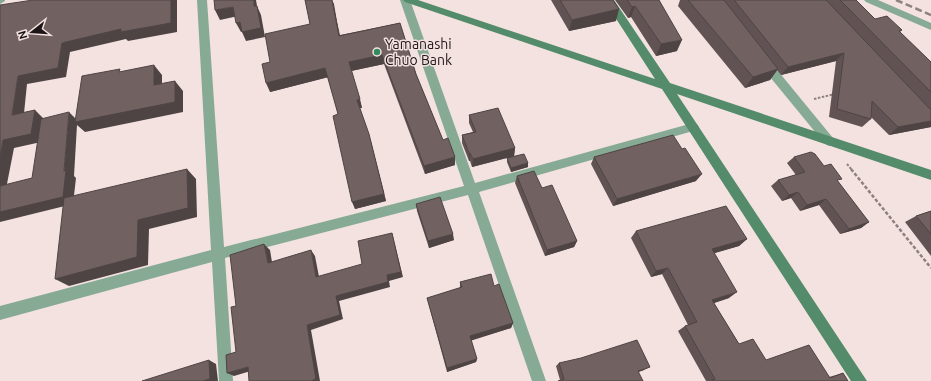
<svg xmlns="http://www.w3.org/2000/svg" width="931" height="381" font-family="Ubuntu,sans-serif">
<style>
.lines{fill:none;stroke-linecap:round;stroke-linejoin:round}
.path-far1{stroke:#8d8080;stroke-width:2;stroke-dasharray:2.5 1.5;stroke-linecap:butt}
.path{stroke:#8d8080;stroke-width:2.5;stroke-dasharray:3.5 2;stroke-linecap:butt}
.street{fill:#86aa93;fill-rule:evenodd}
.secondary{fill:#548c6b;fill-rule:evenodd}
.rail{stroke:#8e8281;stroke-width:2.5;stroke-dasharray:7 3.5;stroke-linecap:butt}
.wall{fill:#615353}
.shaded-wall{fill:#4f4444}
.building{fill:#716161;stroke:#4f4444}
.poi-dot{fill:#358a5d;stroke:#f4e2e1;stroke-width:1.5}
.labels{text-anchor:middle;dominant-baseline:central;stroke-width:3;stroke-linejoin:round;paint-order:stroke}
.poi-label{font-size:14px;fill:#1c1616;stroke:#f4e2e1;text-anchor:start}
</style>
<rect width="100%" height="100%" fill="#f4e2e1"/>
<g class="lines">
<path class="path-far1" d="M814,99L835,94
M847,164L852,170"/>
<path class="path" d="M851,169L931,268"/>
<path class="street" d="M0,0H5V1L0,4Z
M197,0H207L224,247L464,186L400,0H410L475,183L693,123L697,124L699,127L697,130L693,131L479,192L546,381H532L468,195L225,258L233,381H219L212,262L0,320V306L211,250Z
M864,0H878L931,23V30L866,2Z
M765,59L769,60L833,138L835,141L833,144L829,146L825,144L761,66L760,63L761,60Z"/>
<path class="secondary" d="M403,0H418L655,79L604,0H614L670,83L931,170V180L677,94L867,381H851L662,89L405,2Z"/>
<path class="rail" d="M896,0L931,15"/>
</g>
<path class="wall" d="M305,0H332L340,35L400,23L416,74L443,140L455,165L425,174L384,64L351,71L362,108H360L371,142L386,201L355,209L338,114L328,77L270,92V62L310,24Z
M551,0H613L616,21L569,31Z
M615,0H659L677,51L656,56L631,17L628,18Z
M680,0H856L875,19L902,30L900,32L931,62V127L889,135L871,117V119L862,127L829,117L836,61L781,75L777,70L770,80L745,88L678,6Z
M469,115L515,148L514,156L528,163V167L511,172L507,162V158L472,167L470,161H469L462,143V135L473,132L469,123Z
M594,157L696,181L613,206L591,164Z
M794,157L838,182L869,222L861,228L840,234L819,205L800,211L791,198L782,201L771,186L778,180L796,175L787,163Z
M517,176L542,188L577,241L574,247L545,256L515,183Z
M416,204L454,240L429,248L417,211Z
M931,211V256L905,222L916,216Z
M636,231L747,239L739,246L714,253L729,298L714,303L739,344L766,360L829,377L843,373L848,381H706L678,331L685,326L688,325L662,274L651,277L631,238Z
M460,282L494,286L513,323L511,328L471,340L477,359L476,362L447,372L427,298L460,288Z
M559,363L644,370L638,372L560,380L556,366Z"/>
<path class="shaded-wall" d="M171,0H177V32L128,41L126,39L70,52L66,77L27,84L23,123L12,115L18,76L62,43Z
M254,0H256L257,6L261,15L265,37L246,41L242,32L254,6Z
M332,0L334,4L341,45L339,36Z
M635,6L631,17L628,18L632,7Z
M233,7L238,16L220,20L215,10Z
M619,9L616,21L569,31L572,20Z
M240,22L245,31L241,32L236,23Z
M682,40L677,51L656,56L661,44Z
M844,53L836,61L781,75L788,67Z
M382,55L384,64L351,71L349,62Z
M154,65L162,75V95L154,85Z
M325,68L329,77L270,92L266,83Z
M778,69L770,80L745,88L753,77Z
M175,81L183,91V112L85,132L77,125L74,176L76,178L73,204L0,222V212L64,171L69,112L78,121Z
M360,99L362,108H360L357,100Z
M35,110L44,119L41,142L14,148L5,194L0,191V157L3,140Z
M931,121V127L889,135L898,127Z
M371,142L386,201L355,209L352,202Z
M515,148L514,156L472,167L473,159Z
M469,153H470V161H469Z
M455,157V165L425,174L424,166Z
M528,163V167L511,172V168Z
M187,169L196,179L197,217L149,229L148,265L69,286L55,279L138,220Z
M702,174L696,181L613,206L617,199Z
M798,192L791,198L782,201L789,195Z
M826,199L819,205L800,211L807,205Z
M869,222L861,228L840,234L849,229Z
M392,233L403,277L389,281L390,287L339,301L343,319L311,330L320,381H311L307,325L336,296L387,275Z
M453,234L454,240L429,248L428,241Z
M747,239L739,246L705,256L712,249Z
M577,241L574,247L545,256L547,250Z
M264,244L270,250L273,268L268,263Z
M311,250L315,256L320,282L316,277Z
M668,268L662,274L651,277L656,271Z
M737,292L729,298L705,306L712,300Z
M513,323L511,328L470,341V336Z
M477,359L476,362L447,372V368Z
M209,360L216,364L218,381H203Z
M248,367L254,370L234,376L227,373Z
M650,367L644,370L633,374L638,371Z"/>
<path class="building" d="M33,0H171V23L121,32V29L62,43L58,68L18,76L12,115L35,110L31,134L3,140L0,157V5Z
M214,0H254V6H257L261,28L242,32L240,22L236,23L233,7L215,10Z
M305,0H332L339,36L400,23L416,74L443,140L448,138L455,157L424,166L382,55L349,62L360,99L357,100L369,134L384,194L352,202L333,116L338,114L325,68L266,83L262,64L270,62L265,34L310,24Z
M560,0H613L619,9L572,20Z
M627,0H659L682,40L661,44L635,6L632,7Z
M688,0H724L778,69L753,77Z
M734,0H826L931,110V121L898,127L872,101L871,119L837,109L844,53L788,67Z
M840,0H856L875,19L887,16L902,30L899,31L931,62V92Z
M154,65V85L175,81V102L75,122L82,76L120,69L119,72Z
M498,108L515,148L473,159L470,153H469L462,135L476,132L469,115Z
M69,112L64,171L66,170L63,197L0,212V186L32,178L41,119Z
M673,135L682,149L685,148L702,174L617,199L594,157Z
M811,152L815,154L824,166L831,164L842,179L837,180L869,222L849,229L826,199L807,205L798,192L789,195L778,180L805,172L794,157Z
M524,154L528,163L511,168L507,158Z
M187,169L188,208L138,220L137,257L55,279L64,198Z
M534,171L542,188L552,185L577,241L547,250L517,176Z
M440,197L453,234L428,241L416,204Z
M726,206L747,239L712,249L737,292L712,300L739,344L753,339L766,360L809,345L830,378L843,373L848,381H712V380L715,379L685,326L697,322L668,268L656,271L636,231Z
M931,211V234L916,216Z
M392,233L401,272L387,275L388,282L336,296L340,315L307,325L316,379L311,381H249L248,367L227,373L226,355L236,352L231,307L236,306L230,255L264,244L268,263L311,250L316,277L362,264L358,241Z
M491,274L494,286L499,284L513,323L470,336L477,359L447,368L427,298L462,287L460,282Z
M637,340L650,367L638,371L643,381H558L564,379L559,363L581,358Z
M209,360L210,379L203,381H142Z"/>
<circle class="poi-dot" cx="377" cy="52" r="4"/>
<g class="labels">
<g class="poi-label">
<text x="385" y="44">Yamanashi<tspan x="385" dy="16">Chuo Bank</tspan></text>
</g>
</g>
<g transform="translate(32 32) rotate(253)" stroke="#f4e2e1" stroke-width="3" paint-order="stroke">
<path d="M0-3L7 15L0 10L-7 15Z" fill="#1c1616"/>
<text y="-6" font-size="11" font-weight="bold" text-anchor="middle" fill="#1c1616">N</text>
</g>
</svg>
